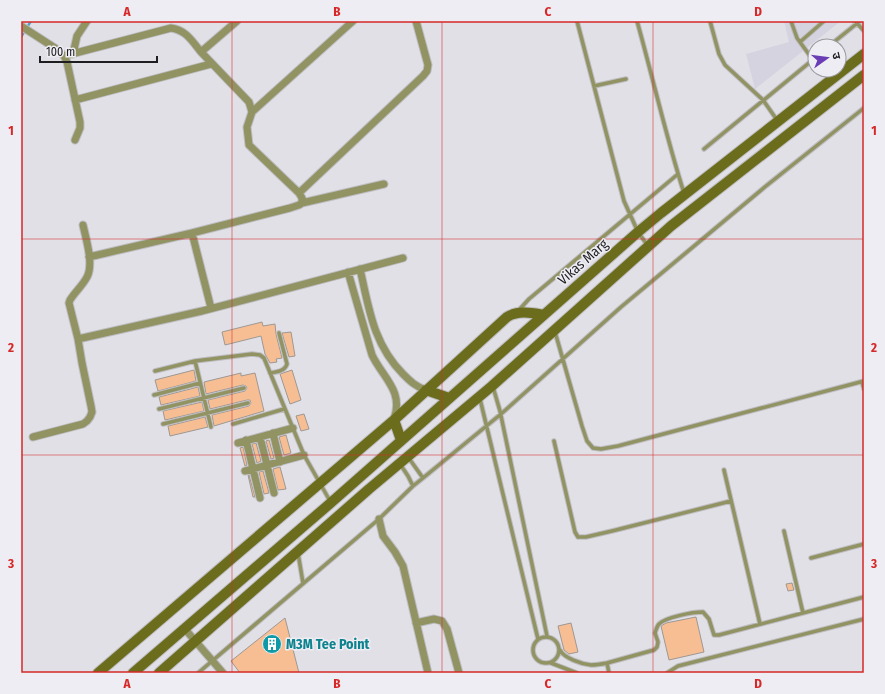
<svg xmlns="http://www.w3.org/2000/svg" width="885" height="694" font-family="'Fira Sans Condensed','Noto Sans Devanagari',sans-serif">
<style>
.built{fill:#d6d3e0}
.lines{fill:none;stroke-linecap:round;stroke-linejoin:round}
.stream{stroke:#5d9ec4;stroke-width:2.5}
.building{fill:#f8be93;stroke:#9d9894}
.lane-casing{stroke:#bebdc2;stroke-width:5.5}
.street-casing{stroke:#bebdc2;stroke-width:9}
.secondary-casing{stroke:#bebdc2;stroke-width:12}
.lane{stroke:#919363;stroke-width:3.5}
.street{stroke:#919363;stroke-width:7}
.secondary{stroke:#6c6d1c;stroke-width:10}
.grid{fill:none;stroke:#d62828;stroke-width:1;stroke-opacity:0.55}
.labels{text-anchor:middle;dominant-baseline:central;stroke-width:3;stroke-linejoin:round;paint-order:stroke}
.street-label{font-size:14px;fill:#1e1e20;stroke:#eeedf3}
.culture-label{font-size:14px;font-weight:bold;fill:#0d838f;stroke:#eeedf3;text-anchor:start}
.neatline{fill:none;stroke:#d62828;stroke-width:1.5}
.grid-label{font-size:13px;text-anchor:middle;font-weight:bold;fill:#d62828}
</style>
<rect width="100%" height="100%" fill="#e1e0e6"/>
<path class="built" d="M784,21H841L755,89L746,54L789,42Z"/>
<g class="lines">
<path class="stream" d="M21,37L31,21"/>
</g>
<path class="building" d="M262,322L263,326L275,324L276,334L282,358L276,359L277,362L270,363L265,354L261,336L225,345L222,332Z
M291,332L295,356L289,357L282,333Z
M194,370L196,381L158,391L155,380Z
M292,370L301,400L290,404L280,374Z
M241,373V376L255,373L264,411L214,426L212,415L249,406L251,403L250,400H247L210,409L208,400L245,391L247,388L246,386L243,385L206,394L204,382Z
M198,387L200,396L161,405L159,397Z
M202,402L204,411L165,420L163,411Z
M304,414L309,429L301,431L296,416Z
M205,417L208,427L170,436L168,426Z
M286,435L291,453L284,455L279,437Z
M269,440L274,458L271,459L266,441Z
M256,443L261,461L257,463L252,444Z
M243,447L247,465L245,466L240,448Z
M280,467L286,489L278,490L273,469Z
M263,471L269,493L264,494L259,472Z
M248,475H249L255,497H253Z
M792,583L794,590L788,591L786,584Z
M696,617L704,652L669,660L661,626L666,623Z
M285,618L299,673H240L231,661Z
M571,623L578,652L569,654L564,650L558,626Z"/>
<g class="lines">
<g class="lane-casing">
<path id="lane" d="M577,21L624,201L638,232L648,246
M637,21C653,78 666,137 684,193
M710,21L719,54L725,65L763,100L777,120
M791,21L797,38L813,60
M855,21L864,31
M800,42L824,21
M829,46L860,21
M594,86L626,79
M704,149L815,58
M518,311L529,299L678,174
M555,332L582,426L587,441L593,448L601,449L618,446L864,381
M195,361L211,427
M155,371L195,361L252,354L260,355L264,358L304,455L330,501
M270,373C277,372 285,371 287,364L279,333
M862,382L864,389
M493,387L500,411L547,636
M154,395L200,383
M480,399L538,639
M159,409L244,388
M163,424L248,403
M233,424L284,409
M554,441L575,532L578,537H586L612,531L731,501
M408,457L423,478L501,414L621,307L766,186L864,108
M724,470L760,624
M413,486L423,478
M784,531L803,613
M298,553L303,583
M811,558L864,544
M533 650a13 13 0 1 1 26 0a13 13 0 1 1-26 0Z
M560,650C564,658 581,664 591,665C596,665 602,664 607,663L609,673
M551,663L577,673
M607,663L654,650L657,647L658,642L655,633C656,630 657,626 659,624C666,617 693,612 703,612L709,619L714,635H719L864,597
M198,673L379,519L413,486L408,476L400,464
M667,673L678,666L864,619"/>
</g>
<g class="street-casing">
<path id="street" d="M21,26L58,50L64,56
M73,54L77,36L87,21
M75,100L211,64
M252,112L353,21
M75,140L80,128V122L67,62L64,56L171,28C186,30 192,41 201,52
M299,193L423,76L427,71L428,65L416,21
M302,203L384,184
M192,233L211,308
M89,257L192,233L290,208L299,205L302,203V198L299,193L249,145L247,127L252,112L249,102L201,52L237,21
M360,269C369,308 373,344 403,374C410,381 416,387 426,390
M348,272L372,355C383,378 404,391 394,419
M78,339L202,311L403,258
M273,433L280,462
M33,437L83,424L87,421L90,417L92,412L91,406L82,363L78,339L69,303L70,300C75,292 83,285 87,277C94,264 86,239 83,225
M260,437L274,493
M246,440L260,498
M238,443L293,428
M245,471L304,455
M379,519L383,536L395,552L403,566L428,673
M416,623L434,619L442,621L447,629L459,673
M184,628L223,673"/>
</g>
<g class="secondary-casing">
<path id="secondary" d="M426,390L449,398
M394,420L401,440
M98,673L394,420L507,317C519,310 532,313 544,315
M133,673L326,507L638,232L661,213L864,54
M159,673L369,489L492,386L671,226L864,75"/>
</g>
<use href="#lane" class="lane"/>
<use href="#street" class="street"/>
<use href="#secondary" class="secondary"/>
</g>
<path class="grid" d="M232,21V673M442,21V673M653,21V673M21,239H864M21,455H864"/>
<defs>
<g id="building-disc" transform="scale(1)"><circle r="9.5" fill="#0f9aa8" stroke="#eeedf3"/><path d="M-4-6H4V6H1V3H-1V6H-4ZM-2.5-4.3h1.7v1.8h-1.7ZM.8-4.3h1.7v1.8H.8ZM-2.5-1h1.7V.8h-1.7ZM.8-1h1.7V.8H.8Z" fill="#fff"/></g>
</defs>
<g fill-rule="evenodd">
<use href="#building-disc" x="272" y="644"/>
</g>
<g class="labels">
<g class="street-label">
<text transform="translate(583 262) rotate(-41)">Vikas Marg</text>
</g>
<g class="culture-label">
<text x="286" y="644">M3M Tee Point</text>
</g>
</g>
<rect width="885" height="694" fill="none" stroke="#eeedf3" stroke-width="44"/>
<g transform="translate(827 58) rotate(76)"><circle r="19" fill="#eeedf3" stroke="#9b9a9f"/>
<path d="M0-3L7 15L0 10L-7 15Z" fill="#6a3db5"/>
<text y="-6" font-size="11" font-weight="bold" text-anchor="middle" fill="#1e1e20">उ</text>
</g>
<path d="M40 56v6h117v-6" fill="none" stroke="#1e1e20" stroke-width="2"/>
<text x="46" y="56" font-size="12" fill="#1e1e20" stroke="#eeedf3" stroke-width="3" paint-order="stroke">100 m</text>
<rect x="22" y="22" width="841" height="650" class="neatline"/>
<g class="grid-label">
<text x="127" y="16">A</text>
<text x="337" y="16">B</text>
<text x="548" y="16">C</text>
<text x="758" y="16">D</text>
<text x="11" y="135">1</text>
<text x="874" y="135">1</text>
<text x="11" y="352">2</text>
<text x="874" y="352">2</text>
<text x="11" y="568">3</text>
<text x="874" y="568">3</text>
<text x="127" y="688">A</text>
<text x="337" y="688">B</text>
<text x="548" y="688">C</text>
<text x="758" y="688">D</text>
</g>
</svg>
